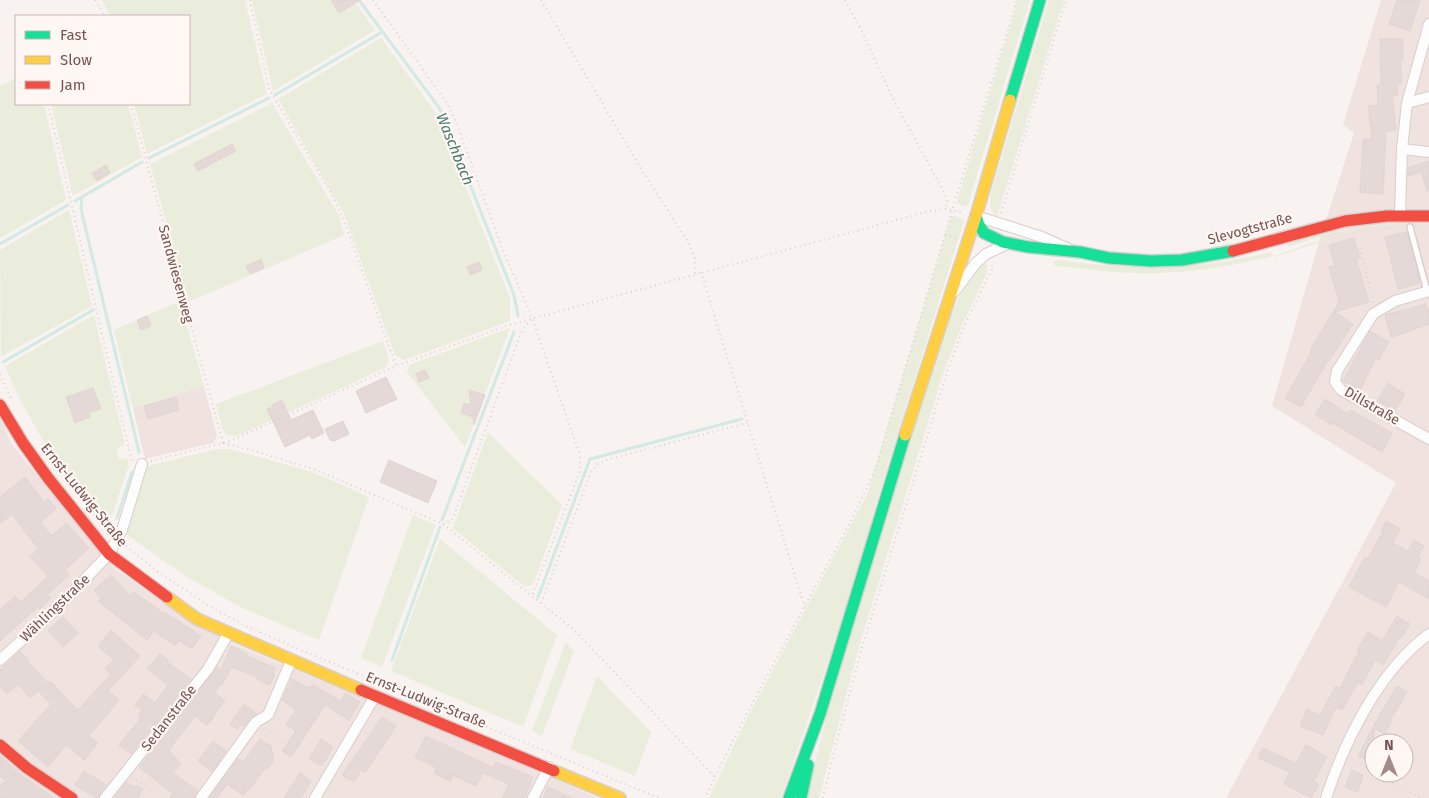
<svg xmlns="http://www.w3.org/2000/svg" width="1429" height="798" font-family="'Fira Sans',sans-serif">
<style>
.residential{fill:#f0e3df;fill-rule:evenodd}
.green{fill:#ebeddc}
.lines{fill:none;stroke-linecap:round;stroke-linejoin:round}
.stream{stroke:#d2e9e4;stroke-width:3}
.building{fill:#e5d9d8;stroke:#e1d4d3}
.lane-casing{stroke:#d8cecc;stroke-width:8}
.street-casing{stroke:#d8cecc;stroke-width:12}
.fast-casing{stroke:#d9cfce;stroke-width:14}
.slow-casing{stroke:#d9cfce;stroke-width:14}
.jam-casing{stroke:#d9cfce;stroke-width:14}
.path{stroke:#dad1d1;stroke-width:2;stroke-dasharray:1 4;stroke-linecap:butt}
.lane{stroke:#fefdfd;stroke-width:5}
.street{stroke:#fefdfd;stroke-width:10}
.fast{stroke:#16e098;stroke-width:11}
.slow{stroke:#ffcf43;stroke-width:11}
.jam{stroke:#f24e42;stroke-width:11}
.labels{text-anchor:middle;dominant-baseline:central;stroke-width:4.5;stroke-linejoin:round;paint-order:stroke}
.street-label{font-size:14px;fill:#775250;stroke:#fef7f4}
.water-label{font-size:15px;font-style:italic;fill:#447a72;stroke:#fef7f4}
</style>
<rect width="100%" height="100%" fill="#f8f2f0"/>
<path class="residential" d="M1381,0H1429V798H1226L1396,483L1272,406L1319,242L1354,133L1343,125ZM1374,743H1404V773H1374Z
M204,386L217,436L213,443L145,459L133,408Z
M0,418L12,444L94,546L117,570L193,623L236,645L599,798H0Z"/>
<path class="green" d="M102,0H245L267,94L147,154L134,104H189V16H110Z
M252,0H353L375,30L273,91Z
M1018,0H1030L973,188L968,205L963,207L959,204L957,201Z
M1049,0H1064L997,217C989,210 989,201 991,192Z
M381,38L436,113L510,298V321L404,360L395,355L344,214L278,99Z
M16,78V104H44L66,200L0,238V86Z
M272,103L339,216L344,235L188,302L150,164Z
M51,104H128L142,157L73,196Z
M69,210L92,306L1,357L0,250Z
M951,216H956L964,221L877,500L849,600L781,798H709L746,720L867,495Z
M1395,220V224C1356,228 1328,233 1291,246L1287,245V244L1345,226Z
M1328,237L1329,239L1275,257L1273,256C1227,267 1180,275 1132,273C1106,272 1081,268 1055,266L1053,262L1057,260C1133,270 1195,271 1270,252L1274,256Z
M985,261L987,265V273L963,323L944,371L860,643L819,798H806L830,703L931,367C945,331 957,289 985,261Z
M180,301L204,386L133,408L114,330Z
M94,315L125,445L116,448L119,460L127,458L129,464L110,522C95,506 80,490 66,473C41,441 21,404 5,366Z
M510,328L465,447L407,372L409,365Z
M383,341L389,359L385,368L237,436L228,435L223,430L216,404Z
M488,432L562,505L533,585L525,587L453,528Z
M217,449H230L312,472L369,497L319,640L242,608L179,572L126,534L142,474L148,466Z
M413,515L436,525L382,667L361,658Z
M440,539L557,635L523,727L391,671Z
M566,642L574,651L542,736L532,731Z
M597,676L651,732L635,776L570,749Z"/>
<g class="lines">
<path class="stream" d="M359,0L440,109L514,295L518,316
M275,95L382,32
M149,158L269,98
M82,197L81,209L139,452
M75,201L142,162
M0,244L68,205
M3,362L93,310
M117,518L132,472
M442,520L514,332
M538,597L590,459L742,419
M392,660L440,527"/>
</g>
<path class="building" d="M331,0H360L339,13Z
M1397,0H1420L1410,31L1389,24Z
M1380,39H1403V60H1400L1402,83L1397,84L1398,95H1392L1396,130L1386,131L1383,194L1360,192L1363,139H1372L1368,106L1378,105L1377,86L1381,85Z
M232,144L236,151L198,171L194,164Z
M1429,161V191H1427L1421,172L1408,176V168Z
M106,165L110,173L97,181L92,173Z
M1407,232L1420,283L1398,289L1385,237Z
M1354,238L1360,258L1356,259L1369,302L1335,312L1353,324L1329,361L1328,360L1301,407L1285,398L1312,351L1310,350L1339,302L1329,267L1335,266L1329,245Z
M261,259L264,268L250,274L246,266Z
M479,262L482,270L470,275L467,267Z
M1426,304L1429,313V324L1406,332V333L1391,337L1385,315Z
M147,316L151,326L141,330L137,320Z
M1370,331L1389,342L1379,360L1376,358L1360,390L1343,381Z
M425,370L429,378L419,382L416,374Z
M386,377L397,399L366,413L356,391Z
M1388,383L1405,394L1395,411L1377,401Z
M93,388L101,409L88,413L90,417L75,423L66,397Z
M469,390L485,395L474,425L473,417L461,413L464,403L471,405Z
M176,397L179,410L148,419L144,406Z
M1325,399L1348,414L1350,410L1392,433L1382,452L1332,423L1331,425L1315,414Z
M282,400L291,420L313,410L324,433L312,439L310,435L285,447L267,409L273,407L272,405Z
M343,421L349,434L334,441L330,440L325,429Z
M389,460L437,481L428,503L380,482Z
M25,477L44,502L48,499L56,509L40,522L52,536L66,523L89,548L65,570L69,575L47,595L51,598L40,609L38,607L0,641V610L15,596L21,602L48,576L30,557L38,549L12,514L0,524V497Z
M1386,521L1400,529L1393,543L1408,551L1414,540L1424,546L1418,556L1421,558L1414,573L1429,581V599L1399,582L1386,607L1349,587L1365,557L1368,559L1383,531H1381Z
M111,575L131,596L134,592L163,613L164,612L201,636L192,649L179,640L175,646L154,631L147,640L98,601L101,598L94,590Z
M1397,616L1410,624L1402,637H1400L1383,665L1375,660L1362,685L1358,683L1342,710L1336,707L1323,735L1300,726L1307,709L1320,715L1336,686L1340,688L1359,651L1357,650L1368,632L1382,641Z
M63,617L78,633L63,647L48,630Z
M111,630L140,656L108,691L119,700L89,736L98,743L84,760L66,745L48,767L18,741L51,704L38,691L30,698L18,684L7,694L0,686V670L20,651L29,660L27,661L48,683L50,681L78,710L111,674L105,669L114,660L98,646Z
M231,646L248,654L247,656L275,668L273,673L275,674L270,685L258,680L255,676L232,667L222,685L220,684L215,692L225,701L212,718L213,719L207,725L195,716L169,750L181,764L173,773L198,791L194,798H170L173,794L139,767L217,667L221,670Z
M160,654L168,660L167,662L191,679L131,754L119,745L141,718L138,715L142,710L135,705L143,694L155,703L168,685L147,669Z
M292,679L309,688L313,685L341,701L345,693L360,702L349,720L325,705L291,757L282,751L296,731L286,724L296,710L282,700Z
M1397,686L1407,692L1391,719L1392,720L1385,734L1374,728V753L1370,761L1358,756L1380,714Z
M244,704L257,714L251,718L244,727L240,725L237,729L230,724Z
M382,717L396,726L365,773L361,770L354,782L342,775Z
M426,736L494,768L496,762L533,777L525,798H502L509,784L483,773L476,786L453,775L450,781L434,773L436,768L415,757Z
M260,739L271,746L274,760L268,768H265L250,789L247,790L243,795L227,784L217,798H209L237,759L244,761Z
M321,739L333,747L322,766L309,759Z
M213,741L226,751L212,772L198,761Z
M1306,745L1327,757L1314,781L1319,784L1311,798L1284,784L1290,772L1258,758L1263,748L1296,763Z
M0,756L21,775L54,798H0V785L7,781L0,776Z
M1352,770L1363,775L1358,792L1345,787Z
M84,771L106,785L97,798L75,785Z
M300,773L311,781L301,798H284Z
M126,782L134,787L136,785L143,789L138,798H114Z
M548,787L572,798H543Z"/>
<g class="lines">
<g class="lane-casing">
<path id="lane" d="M1410,227L1427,291"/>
</g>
<g class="street-casing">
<path id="street" d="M1407,103L1429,97
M1402,149L1429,152
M1400,215L1402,149L1407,103L1429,24
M976,216L1042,237L1067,248
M955,291L976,263L986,254L1009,243
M1429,291L1395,301L1373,314L1337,371L1335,382L1341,390L1429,439
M0,660L57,608L109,554L122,530L142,464
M105,798L208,669L228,634
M201,798L256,722L268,715L291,661
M315,798L375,696
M533,798L549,767
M1326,798C1345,740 1379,671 1429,634"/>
</g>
<g class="fast-casing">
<path id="fast" d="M1010,100L1040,0
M976,216L979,225L984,233L1003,242L1028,247L1080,252L1109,258L1151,261L1182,260L1233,251
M789,798L820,714L905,435
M801,798L808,765"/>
</g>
<g class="slow-casing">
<path id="slow" d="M905,435L976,216L1010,100
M167,597L197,619L361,690
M554,771L620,798"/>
</g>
<g class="jam-casing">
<path id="jam" d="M1233,251L1345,221L1387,216H1429
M0,405L23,443L48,478L109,554L167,597
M361,690L554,771
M0,745L27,768L72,798"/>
</g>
<path class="path" d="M95,0L105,16
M250,0L269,89L332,195L344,220L396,366
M373,0L447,103L456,122L503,251L528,307L580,455V471L532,596
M541,0L645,175L690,245L695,259V273
M845,0L861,29L891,95L945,194L947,201L946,209
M48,104L132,462
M131,104L223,443
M1001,213L1066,0
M945,234L955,238
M1360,248L1373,303
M701,272L805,608
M0,374L11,399
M223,443L251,450L313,469L443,524L574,630L715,777L705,798
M151,461L223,443L239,437L396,366L509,325L926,212L946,209L964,213
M94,514L110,530
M443,524L451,521L453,518L521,333L530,320
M126,546L157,571L211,607L246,626L303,651L659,798
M541,603L591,472L598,464L609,459L747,423
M266,729L282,742
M1352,760L1374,772
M1375,773L1421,798
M715,777L744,719L853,517L875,470L957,194L1017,0
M132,778L155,792
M823,798L835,748L863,644L947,372L965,324L993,267L991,263"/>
<use href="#lane" class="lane"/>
<use href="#street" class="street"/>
<use href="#fast" class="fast"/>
<use href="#slow" class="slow"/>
<use href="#jam" class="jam"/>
</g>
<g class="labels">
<g class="street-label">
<text transform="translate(1250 229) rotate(-15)">Slevogtstraße</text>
<text transform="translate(176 274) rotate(75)">Sandwiesenweg</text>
<text transform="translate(1372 406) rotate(30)">Dillstraße</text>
<text transform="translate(84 495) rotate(51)">Ernst-Ludwig-Straße</text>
<text transform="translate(55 608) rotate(-44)">Wählingstraße</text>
<text transform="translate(426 700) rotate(22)">Ernst-Ludwig-Straße</text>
<text transform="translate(169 718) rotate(-52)">Sedanstraße</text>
</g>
<g class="water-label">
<text transform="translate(455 149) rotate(68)">Waschbach</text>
</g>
</g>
<rect x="15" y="15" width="175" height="90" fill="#fef7f4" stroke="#c8b5b2"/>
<rect x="25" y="31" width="25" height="8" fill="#16e098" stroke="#c8b5b2"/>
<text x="60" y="40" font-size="15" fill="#775250">Fast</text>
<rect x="25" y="56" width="25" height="8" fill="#ffcf43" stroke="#c8b5b2"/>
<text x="60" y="65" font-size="15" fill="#775250">Slow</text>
<rect x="25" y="81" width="25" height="8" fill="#f24e42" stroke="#c8b5b2"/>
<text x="60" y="90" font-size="15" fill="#775250">Jam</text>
<g transform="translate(1389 758)"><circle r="24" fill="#fef7f4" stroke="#c8b5b2"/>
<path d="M0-4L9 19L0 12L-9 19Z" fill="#a48a88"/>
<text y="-8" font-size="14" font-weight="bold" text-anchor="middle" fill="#775250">N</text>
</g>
</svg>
